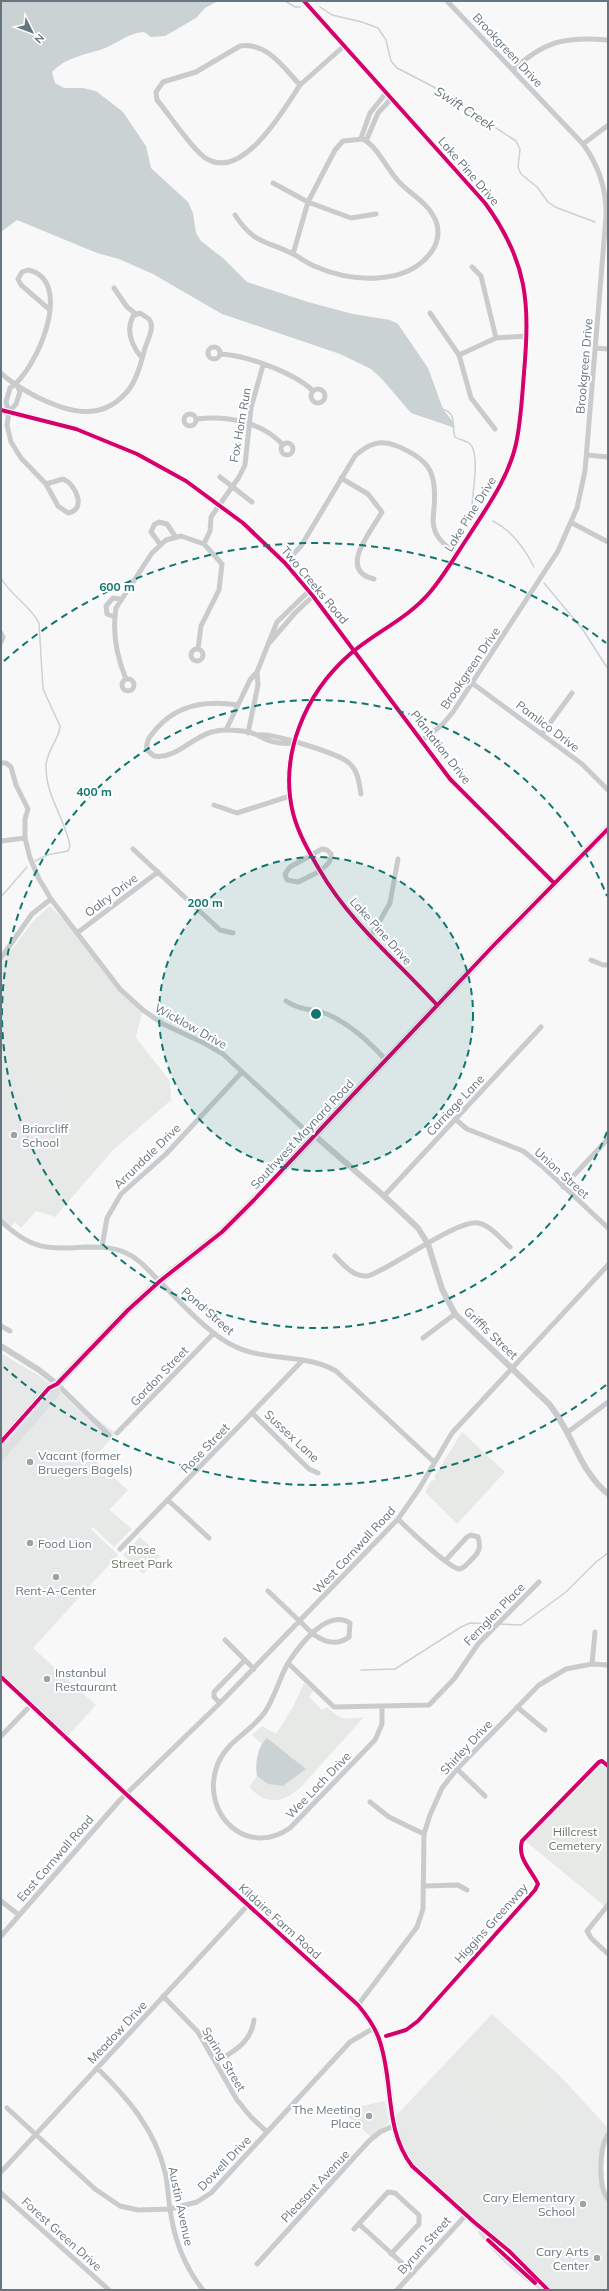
<svg xmlns="http://www.w3.org/2000/svg" width="609" height="2291" font-family="Mulish,sans-serif">
<style>
.built{fill:#e7e8e8}
.green{fill:#e7e9e6}
.water{fill:#cad2d4}
.lines{fill:none;stroke-linecap:round;stroke-linejoin:round}
.stream{stroke:#cad2d4;stroke-width:1.5}
.minor{stroke:#c9cbcc;stroke-width:5}
.tertiary{stroke:#c9cbcc;stroke-width:6}
.secondary{stroke:#dedfe0;stroke-width:7}
.primary{stroke:#dedfe0;stroke-width:8}
.cycleway-casing{stroke:#fff;stroke-width:6}
.cycleway{stroke:#d6006c;stroke-width:4}
.ring{fill:none;stroke:#0f766e;stroke-width:2;stroke-dasharray:7 5}
.poi-dot{fill:#9aa3a9;stroke:#fff;stroke-width:1.5}
.labels{text-anchor:middle;dominant-baseline:central;stroke-width:4;stroke-linejoin:round;paint-order:stroke}
.street-label{font-size:12px;fill:#67757e;stroke:#fff}
.poi-label{font-size:12px;fill:#67757e;stroke:#fff;text-anchor:start}
.park-label{font-size:12px;fill:#697766;stroke:#fff}
.water-label{font-size:13px;font-style:italic;fill:#627378;stroke:#fff}
.centre{fill:#0f766e;stroke:#fff;stroke-width:2}
.ring-label{font-size:12px;text-anchor:middle;font-weight:bold;fill:#0f766e;stroke:#fff;stroke-width:4;stroke-linejoin:round;paint-order:stroke}
</style>
<rect width="100%" height="100%" fill="#f8f8f8"/>
<path class="built" d="M50,906L77,933L120,989L143,1010L108,1141L9,1228L1,1221V964L34,920Z
M1,1353L41,1377L116,1433L93,1459L128,1490L91,1529L118,1555L33,1648L96,1705L66,1738L1,1677Z
M492,2014L561,2077L608,2128V2135L603,2145L602,2181L608,2199V2290H548L412,2166L392,2120Z"/>
<path class="green" d="M50,910L106,985L138,1017L133,1034L170,1081L171,1100L113,1150L55,1217L36,1211L21,1228L4,1211L67,1138L63,1112L57,1099L1,1054V967L8,961L29,930Z
M462,1432L505,1472L457,1524L425,1492L432,1480L434,1481L436,1478L434,1477Z
M105,1506L132,1529L114,1547L89,1523Z
M140,1537L160,1556L143,1574L123,1555Z
M304,1683L313,1691L309,1697L322,1710L327,1707C341,1721 345,1719 364,1717L300,1788C282,1803 267,1806 249,1787L257,1776L260,1779L295,1759L265,1740L262,1744L252,1735L262,1726L276,1734L293,1707Z
M602,1763L608,1769L607,1908L524,1840Z
M495,2024L560,2092L508,2143L443,2079Z
M385,2101L389,2123L371,2137L345,2114L353,2108Z
M466,2144L478,2154L471,2162L463,2161L458,2157L459,2151Z"/>
<path class="water" d="M1,1H218L205,8L196,18L165,36L151,37L144,32C127,33 116,45 100,50C83,55 65,58 52,72L55,83L64,88H83L96,91L123,112L146,146L151,168L188,202L193,213L196,233L201,241L224,259L247,282L308,302L353,314L390,320L398,324L428,368L443,409L453,422L455,428L411,413L382,379L371,369L340,354L222,314L153,274L119,259L97,253L17,220L1,232Z
M267,1738L306,1769L283,1786L268,1784L257,1776C255,1764 257,1747 267,1738Z"/>
<g class="lines">
<path class="stream" d="M285,1L295,7H300
M320,7L332,15L362,22L378,28L386,40L391,61L397,68L432,86L516,141L520,149L518,167L521,174L537,187L548,202L555,207L595,222
M442,409C458,413 451,426 455,437C459,440 465,440 469,443C481,452 472,493 472,507
M493,521C511,530 525,549 534,567
M1,578C11,596 30,605 39,623L43,689L60,726C60,739 46,750 46,767C46,797 65,818 70,846L68,851L47,855L35,861
M544,583L583,630L608,669
M1,897L27,867
M499,1624L521,1625L566,1592L596,1562L608,1553
M361,1670L395,1669L461,1627L470,1623L495,1624"/>
<path class="minor" d="M240,46C267,42 283,67 300,85C284,109 244,180 207,159C193,151 169,114 157,100L156,92L163,82L196,72Z
M513,70C544,41 566,36 608,40
M300,85L344,46
M361,138L370,113L386,93
M366,141L378,113L391,99
M583,144L607,126
M273,183L308,202L351,218L376,214
M235,215C254,244 265,240 293,254C301,258 307,263 314,266C350,282 407,287 432,251C439,241 440,228 434,217C427,203 411,194 400,183C387,170 379,148 363,139L343,141L335,150L308,202L293,254
M472,267L481,276L496,338
M114,288L127,307L136,314
M430,313L459,355L471,398L495,429
M208 353a6 6 0 1 1 12 0a6 6 0 1 1-12 0Z
M595,348L608,349
M220,354C246,355 295,373 313,391
M459,355L496,338L527,336
M1,373C11,383 24,390 37,397C66,411 98,422 124,395C136,384 141,363 145,348C148,339 155,327 149,319L140,313L133,316C125,332 132,346 142,358
M311 396a7 7 0 1 1 14 0a7 7 0 1 1-14 0Z
M9,412L16,404L20,392L17,385
M184 420a6 6 0 1 1 12 0a6 6 0 1 1-12 0Z
M197,419C227,415 262,422 283,445
M281 449a6 6 0 1 1 12 0a6 6 0 1 1-12 0Z
M587,455L608,457
M220,477L252,502
M341,478L368,494L382,512C371,532 337,570 374,579
M46,484L63,479C76,484 87,510 68,513L58,506L46,484L21,458L11,442L7,425L9,412L6,402L10,388C36,372 76,280 28,270L22,272L18,279L21,285L50,310
M572,523L608,542
M160,544L151,532L154,525L159,522L167,524L175,536
M204,544L210,531L211,517L239,477L245,465L251,408L263,365
M285,563L301,546L355,456C368,444 380,439 397,446C431,460 437,474 434,508C433,517 432,527 437,535C441,543 450,549 457,554
M115,617L107,614L106,606L113,598L121,599
M1,633L3,637L1,642
M270,642L295,613L313,596
M191 655a6 6 0 1 1 12 0a6 6 0 1 1-12 0Z
M122 685a6 6 0 1 1 12 0a6 6 0 1 1-12 0Z
M126,679C117,657 112,632 116,608L152,553L166,540L181,536L204,544L222,564L219,590L201,626L198,649
M472,683L582,764L608,790
M238,705C207,700 178,704 157,728C151,735 145,741 147,750L154,756C177,760 194,734 216,731C227,729 249,730 259,736C270,742 280,745 294,743
M226,730L250,680L257,672L277,622L309,591
M248,733L258,685L257,672
M542,734L572,693
M258,735C270,732 340,754 349,763C358,771 359,782 361,794
M421,741L442,725L453,712L558,551L577,508L585,471L606,217C607,189 599,166 583,144L447,1
M1,763H6L11,767L16,785L28,809L25,819V838L30,858L39,879L51,899L120,989L143,1010L163,1024L206,1044L223,1054L304,1129L314,1135
M214,805L237,813L290,796
M1,841L25,838
M133,849L220,930L233,933
M322,849L327,850L331,854C333,868 308,877 298,882L287,880L285,874L290,867Z
M77,933L158,872
M370,938L390,903L398,859
M1,958L32,914L51,899
M591,960L603,965H608
M286,1001C301,1011 311,1008 327,1014C350,1024 368,1041 385,1059
M455,1119L467,1129L523,1151L542,1166L608,1228
M563,1187L608,1139
M384,1196L541,1027
M1,1221C30,1249 47,1250 86,1247C99,1247 112,1247 124,1252C139,1258 148,1270 159,1281C180,1301 208,1334 234,1346C266,1362 305,1353 336,1371L434,1462
M102,1247L107,1218L121,1194L166,1154L242,1072
M335,1256C345,1266 353,1277 368,1276C394,1267 456,1220 478,1223C490,1225 501,1239 510,1247
M1,1326L10,1331
M423,1338L455,1314
M57,1384L109,1435
M252,1413L309,1469L318,1473
M568,1432L608,1402
M117,1433L214,1333
M169,1501L209,1538
M398,1519C407,1528 451,1570 460,1569C465,1568 469,1562 472,1559C479,1553 481,1547 478,1537L471,1535L467,1537L445,1561
M120,1549L303,1360
M268,1591L313,1634C324,1642 337,1646 349,1637L350,1623C327,1608 299,1646 288,1663C279,1679 275,1697 265,1712C249,1734 224,1742 216,1769C202,1815 247,1858 290,1828L375,1740L382,1724V1708
M225,1640L254,1669
M288,1663L334,1707L429,1705L454,1679L478,1644L539,1582
M592,1664L595,1632
M220,1703L214,1697V1692L245,1660
M517,1707L545,1730
M1,1736L31,1705
M457,1769L485,1796
M370,1802L389,1817L424,1834
M424,1886L458,1885L467,1890
M1,1901L19,1915
M608,1905L587,1931L591,1938L608,1954
M1,1936L120,1800L220,1703L398,1519L419,1489L452,1433L608,1265
M163,1996L198,2032L237,2100L251,2117L267,2132
M358,2005L417,1927L423,1909L424,1834L430,1815L442,1788L457,1769L539,1685L566,1669L592,1664L608,1665
M216,2062C234,2051 251,2043 254,2020
M97,2068C128,2098 155,2130 165,2172C168,2184 168,2197 170,2209C174,2239 184,2266 203,2290
M7,2108L95,2189L120,2206L138,2210L170,2209L197,2202L211,2193L350,2042L374,2028
M608,2135C599,2147 598,2188 608,2199
M1,2172L248,1905
M1,2193L109,2290
M359,2224L413,2273
M354,2229L388,2192L395,2193L419,2215V2224L391,2254
M257,2264L369,2141L380,2132L393,2126
M397,2290L466,2215"/>
<path class="tertiary" d="M304,1L485,203C528,262 530,303 524,373C522,397 521,421 516,444C508,479 487,507 468,537C456,555 445,574 431,591C408,619 375,632 349,655C305,694 279,755 293,813C298,833 309,852 319,869C350,923 396,960 437,1005
M1,410L76,429L137,454L186,481L243,523L285,563L313,596L450,779L554,883
M314,1135L384,1196L418,1228L428,1244L442,1289L455,1314L549,1404C573,1433 578,1469 608,1494
M1,1346L39,1370L57,1384"/>
<path class="secondary" d="M1,1677L126,1794L358,2005C368,2017 376,2028 380,2042C394,2084 384,2129 412,2166L474,2222L509,2251L548,2290
M482,2232C497,2252 524,2279 547,2289"/>
<path class="primary" d="M1,1442L49,1388L57,1384L128,1310L160,1281L222,1232L254,1200L493,946L608,829
M1,1456L56,1393L57,1384"/>
<g class="cycleway-casing">
<path id="cycleway" d="M304,1L485,203C528,262 530,303 524,373C522,397 521,421 516,444C508,479 487,507 468,537C456,555 445,574 431,591C408,619 375,632 349,655C305,694 279,755 293,813C298,833 309,852 319,869C350,923 396,960 437,1005
M1,410L76,429L137,454L186,481L243,523L285,563L313,596L450,779L554,883
M1,1442L49,1388L57,1384L128,1310L160,1281L222,1232L254,1200L493,946L608,829
M1,1677L126,1794L358,2005C368,2017 376,2028 380,2042C394,2084 384,2129 412,2166L474,2222L509,2251L548,2290
M386,2036L406,2030L418,2021L535,1890L538,1884C531,1869 517,1859 522,1841L599,1762L602,1761L608,1766
M488,2240L535,2283"/>
</g>
<use href="#cycleway" class="cycleway"/>
</g>
<circle cx="316" cy="1014" r="157" fill="#0f766e" fill-opacity=".12"/>
<g class="ring">
<circle cx="316" cy="1014" r="157"/>
<path d="M607 1132A314 314 0 1 1 607 896"/>
<path d="M606 1385A471 471 0 0 1 4 1367M4 661A471 471 0 0 1 606 643"/>
</g>
<g class="poi-dot">
<circle cx="14" cy="1135" r="4"/>
<circle cx="30" cy="1462" r="4"/>
<circle cx="30" cy="1543" r="4"/>
<circle cx="56" cy="1577" r="4"/>
<circle cx="47" cy="1679" r="4"/>
<circle cx="369" cy="2116" r="4"/>
<circle cx="583" cy="2204" r="4"/>
<circle cx="597" cy="2258" r="4"/>
</g>
<g class="labels">
<g class="street-label">
<text transform="translate(508 50) rotate(47)">Brookgreen Drive</text>
<text transform="translate(469 171) rotate(49)">Lake Pine Drive</text>
<text transform="translate(584 366) rotate(-85)">Brookgreen Drive</text>
<text transform="translate(240 425) rotate(-80)">Fox Horn Run</text>
<text transform="translate(470 514) rotate(-58)">Lake Pine Drive</text>
<text transform="translate(315 585) rotate(50)">Two Creeks Road</text>
<text transform="translate(470 668) rotate(-56)">Brookgreen Drive</text>
<text transform="translate(548 726) rotate(37)">Pamlico Drive</text>
<text transform="translate(441 747) rotate(52)">Plantation Drive</text>
<text transform="translate(111 895) rotate(-37)">Oalry Drive</text>
<text transform="translate(381 931) rotate(48)">Lake Pine Drive</text>
<text transform="translate(191 1026) rotate(29)">Wicklow Drive</text>
<text transform="translate(455 1105) rotate(-47)">Carriage Lane</text>
<text transform="translate(302 1134) rotate(-47)">Southwest Maynard Road</text>
<text transform="translate(147 1156) rotate(-44)">Arrundale Drive</text>
<text transform="translate(562 1173) rotate(42)">Union Street</text>
<text transform="translate(208 1311) rotate(41)">Pond Street</text>
<text transform="translate(491 1333) rotate(44)">Griffis Street</text>
<text transform="translate(159 1376) rotate(-46)">Gordon Street</text>
<text transform="translate(292 1436) rotate(43)">Sussex Lane</text>
<text transform="translate(205 1448) rotate(-46)">Rose Street</text>
<text transform="translate(354 1550) rotate(-47)">West Cornwall Road</text>
<text transform="translate(494 1614) rotate(-46)">Fernglen Place</text>
<text transform="translate(466 1747) rotate(-47)">Shirley Drive</text>
<text transform="translate(318 1785) rotate(-46)">Wee Loch Drive</text>
<text transform="translate(55 1858) rotate(-49)">East Cornwall Road</text>
<text transform="translate(280 1921) rotate(42)">Kildaire Farm Road</text>
<text transform="translate(491 1923) rotate(-48)">Higgins Greenway</text>
<text transform="translate(117 2032) rotate(-47)">Meadow Drive</text>
<text transform="translate(224 2059) rotate(59)">Spring Street</text>
<text transform="translate(224 2163) rotate(-46)">Dowell Drive</text>
<text transform="translate(315 2186) rotate(-47)">Pleasant Avenue</text>
<text transform="translate(181 2206) rotate(78)">Austin Avenue</text>
<text transform="translate(62 2234) rotate(42)">Forest Green Drive</text>
<text transform="translate(424 2245) rotate(-48)">Byrum Street</text>
</g>
<g class="poi-label">
<text x="22" y="1128">Briarcliff<tspan x="22" dy="14">School</tspan></text>
<text x="38" y="1455">Vacant (former<tspan x="38" dy="14">Bruegers Bagels)</tspan></text>
<text x="38" y="1543">Food Lion</text>
<text x="56" y="1590" text-anchor="middle">Rent-A-Center</text>
<text x="55" y="1672">Instanbul<tspan x="55" dy="14">Restaurant</tspan></text>
<text x="361" y="2109" text-anchor="end">The Meeting<tspan x="361" dy="14">Place</tspan></text>
<text x="575" y="2197" text-anchor="end">Cary Elementary<tspan x="575" dy="14">School</tspan></text>
<text x="589" y="2251" text-anchor="end">Cary Arts<tspan x="589" dy="14">Center</tspan></text>
</g>
<g class="park-label">
<text x="142" y="1549">Rose<tspan x="142" dy="14">Street Park</tspan></text>
<text x="575" y="1831">Hillcrest<tspan x="575" dy="14">Cemetery</tspan></text>
</g>
<g class="water-label">
<text transform="translate(465 108) rotate(33)">Swift Creek</text>
</g>
</g>
<circle cx="316" cy="1014" r="6" class="centre"/>
<g class="ring-label">
<text x="117" y="591">600 m</text>
<text x="94" y="796">400 m</text>
<text x="205" y="907">200 m</text>
</g>
<rect width="609" height="2291" fill="none" stroke="#67757e" stroke-width="4"/>
<g transform="translate(32 32) rotate(132)" stroke="#ffffff" stroke-width="3" paint-order="stroke">
<path d="M0-3L7 15L0 10L-7 15Z" fill="#67757e"/>
<text y="-6" font-size="11" font-weight="bold" text-anchor="middle" fill="#67757e">N</text>
</g>
</svg>
